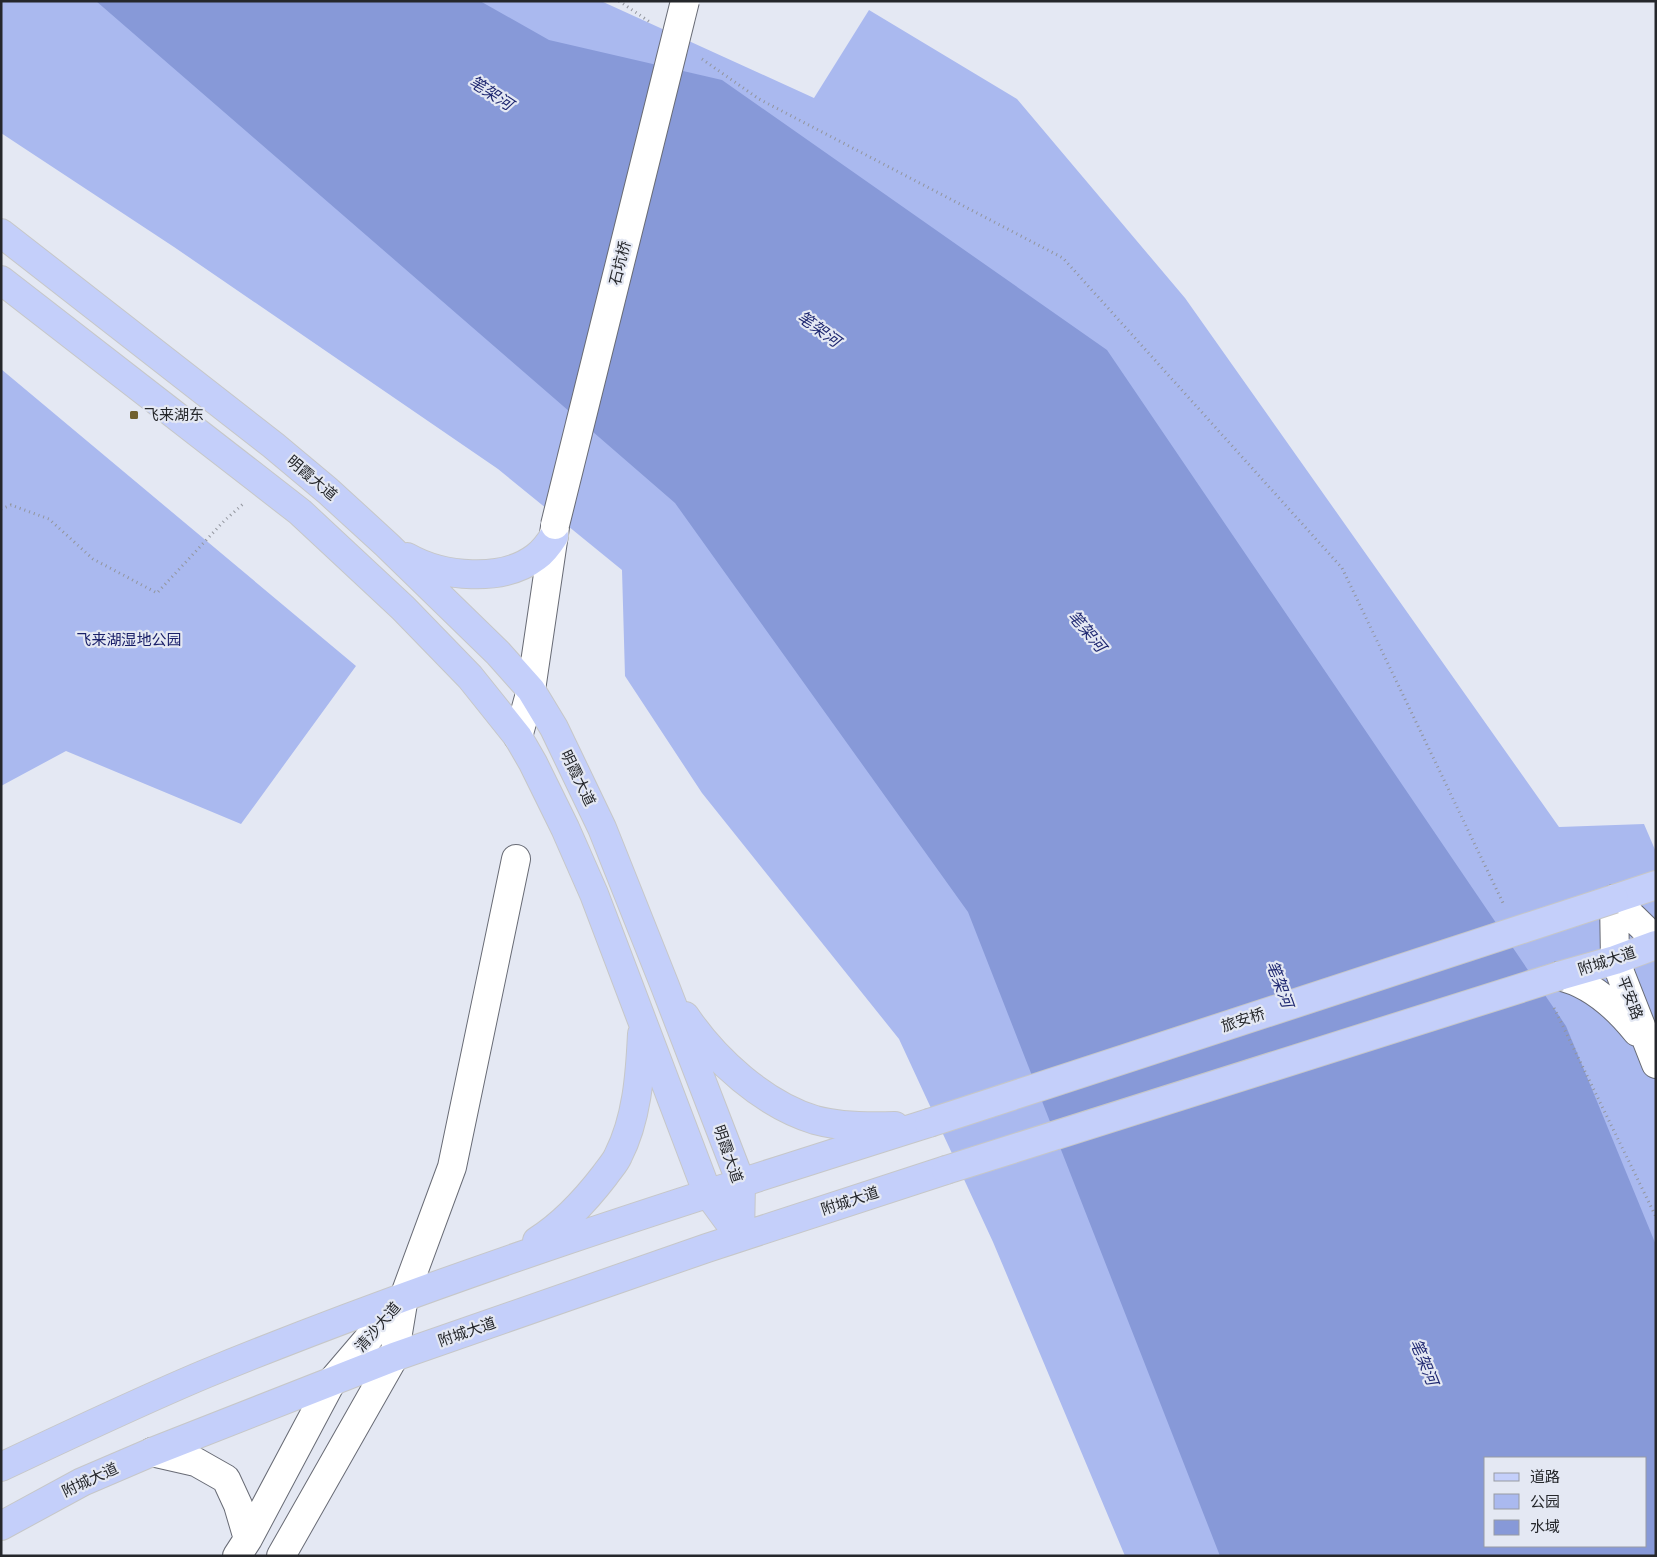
<svg xmlns="http://www.w3.org/2000/svg" width="1657" height="1557" font-family="'DM Sans','Noto Sans SC',sans-serif">
<style>
.green{fill:#aab9ef;fill-rule:evenodd}
.water{fill:#8799d8;fill-rule:evenodd}
.lines{fill:none;stroke-linecap:round;stroke-linejoin:round}
.minor-casing{stroke:#686b75;stroke-width:30}
.major-casing{stroke:#c6c7c8;stroke-width:30}
.path{stroke:#92959d;stroke-width:3;stroke-dasharray:1 4;stroke-linecap:butt}
.minor{stroke:#fff;stroke-width:28}
.major{stroke:#c4cffa;stroke-width:28}
.minor-bridge-casing{stroke:#686b75;stroke-width:30;stroke-linecap:butt}
.major-bridge-casing{stroke:#c6c7c8;stroke-width:30;stroke-linecap:butt}
.minor-bridge{stroke:#fff;stroke-width:28}
.major-bridge{stroke:#c4cffa;stroke-width:28}
.poi-dot{fill:#70602e;stroke:#e4e8f3;stroke-width:2}
.labels{text-anchor:middle;dominant-baseline:central;stroke-width:4.5;stroke-linejoin:round;paint-order:stroke}
.street-label{font-size:15px;fill:#25272b;stroke:#e4e8f3}
.poi-label{font-size:15px;fill:#25272b;stroke:#e4e8f3;text-anchor:start}
.park-label{font-size:15px;fill:#1a2069;stroke:#e4e8f3}
.water-label{font-size:16px;font-style:italic;fill:#1f2871;stroke:#e4e8f3}
</style>
<rect width="100%" height="100%" fill="#e4e8f3"/>
<path class="green" d="M1,1H601L814,98L869,10L1017,99L1185,298L1559,827L1644,824L1656,852V1556H1125L993,1242L899,1039L702,793L625,676L622,570L498,469L174,247L1,133ZM1486,1458H1646V1546H1486Z
M1,369L356,666L241,824L66,751L1,786Z"/>
<path class="water" d="M96,1H480L549,40L722,80L1107,350L1566,1026L1656,1245V1556H1220L968,912L675,503ZM1486,1458H1646V1546H1486Z"/>
<g class="lines">
<g class="minor-casing">
<path id="minor" d="M518,737L531,690L555,527
M1614,899L1615,960L1656,1064
M1614,899L1656,940
M1559,976C1590,983 1617,1007 1637,1032
M152,1452L196,1462L226,1479L238,1505L248,1539
M237,1556L248,1539L332,1381L403,1298
M281,1556L394,1357L404,1297L452,1167L516,859"/>
</g>
<g class="major-casing">
<path id="major" d="M1,233L273,445L328,491L387,545L498,653L531,690L554,728L602,828L665,986L741,1183L740,1237
M1,280L300,512L403,608L470,677L518,737L533,763L565,828L594,894L707,1192L740,1237
M407,557C442,577 502,583 536,557C544,551 549,544 554,536
M1614,899L1656,885
M1559,976L1615,960L1656,945
M685,1016C715,1060 763,1104 815,1120C841,1127 868,1127 895,1126
M537,1241C564,1224 585,1201 605,1175C609,1169 615,1163 618,1156C637,1119 640,1075 642,1034
M1,1467C69,1435 136,1403 205,1374C441,1277 685,1200 929,1123
M1,1526L82,1482L152,1452L394,1357L707,1248L946,1170"/>
</g>
<path class="path" d="M619,1L650,22
M702,59L759,99L1063,258L1342,568L1504,905
M1,509L11,505L49,519L93,559L157,593L224,521L243,504
M1554,1008L1656,1217"/>
<use href="#minor" class="minor"/>
<use href="#major" class="major"/>
<g class="minor-bridge-casing">
<path id="minor-bridge" d="M555,525L685,1"/>
</g>
<g class="major-bridge-casing">
<path id="major-bridge" d="M929,1123L1614,899
M946,1170L1559,976"/>
</g>
<use href="#minor-bridge" class="minor-bridge"/>
<use href="#major-bridge" class="major-bridge"/>
</g>
<rect class="poi-dot" x="129" y="410" width="10" height="10" rx="2.5"/>
<g class="labels">
<g class="street-label">
<text transform="translate(620 263) rotate(-76)">石坑桥</text>
<text transform="translate(312 478) rotate(40)">明霞大道</text>
<text transform="translate(578 778) rotate(64)">明霞大道</text>
<text transform="translate(1607 961) rotate(-18)">附城大道</text>
<text transform="translate(1630 998) rotate(69)">平安路</text>
<text transform="translate(1243 1020) rotate(-18)">旅安桥</text>
<text transform="translate(728 1154) rotate(71)">明霞大道</text>
<text transform="translate(850 1201) rotate(-18)">附城大道</text>
<text transform="translate(378 1327) rotate(-49)">清沙大道</text>
<text transform="translate(467 1332) rotate(-19)">附城大道</text>
<text transform="translate(90 1480) rotate(-25)">附城大道</text>
</g>
<g class="poi-label">
<text x="144" y="415">飞来湖东</text>
</g>
<g class="park-label">
<text x="129" y="640">飞来湖湿地公园</text>
</g>
<g class="water-label">
<text transform="translate(491 93) rotate(33)">笔架河</text>
<text transform="translate(819 329) rotate(36)">笔架河</text>
<text transform="translate(1087 631) rotate(50)">笔架河</text>
<text transform="translate(1280 984) rotate(70)">笔架河</text>
<text transform="translate(1424 1362) rotate(68)">笔架河</text>
</g>
</g>
<rect width="1657" height="1557" fill="none" stroke="#25272b" stroke-width="5"/>
<rect x="1484" y="1457" width="162" height="90" fill="#e4e8f3" stroke="#989ba3"/>
<rect x="1494" y="1473" width="25" height="8" fill="#c4cffa" stroke="#989ba3"/>
<text x="1530" y="1482" font-size="15" fill="#25272b">道路</text>
<rect x="1494" y="1494" width="25" height="15" fill="#aab9ef" stroke="#989ba3"/>
<text x="1530" y="1507" font-size="15" fill="#25272b">公园</text>
<rect x="1494" y="1520" width="25" height="15" fill="#8799d8" stroke="#989ba3"/>
<text x="1530" y="1532" font-size="15" fill="#25272b">水域</text>
</svg>
